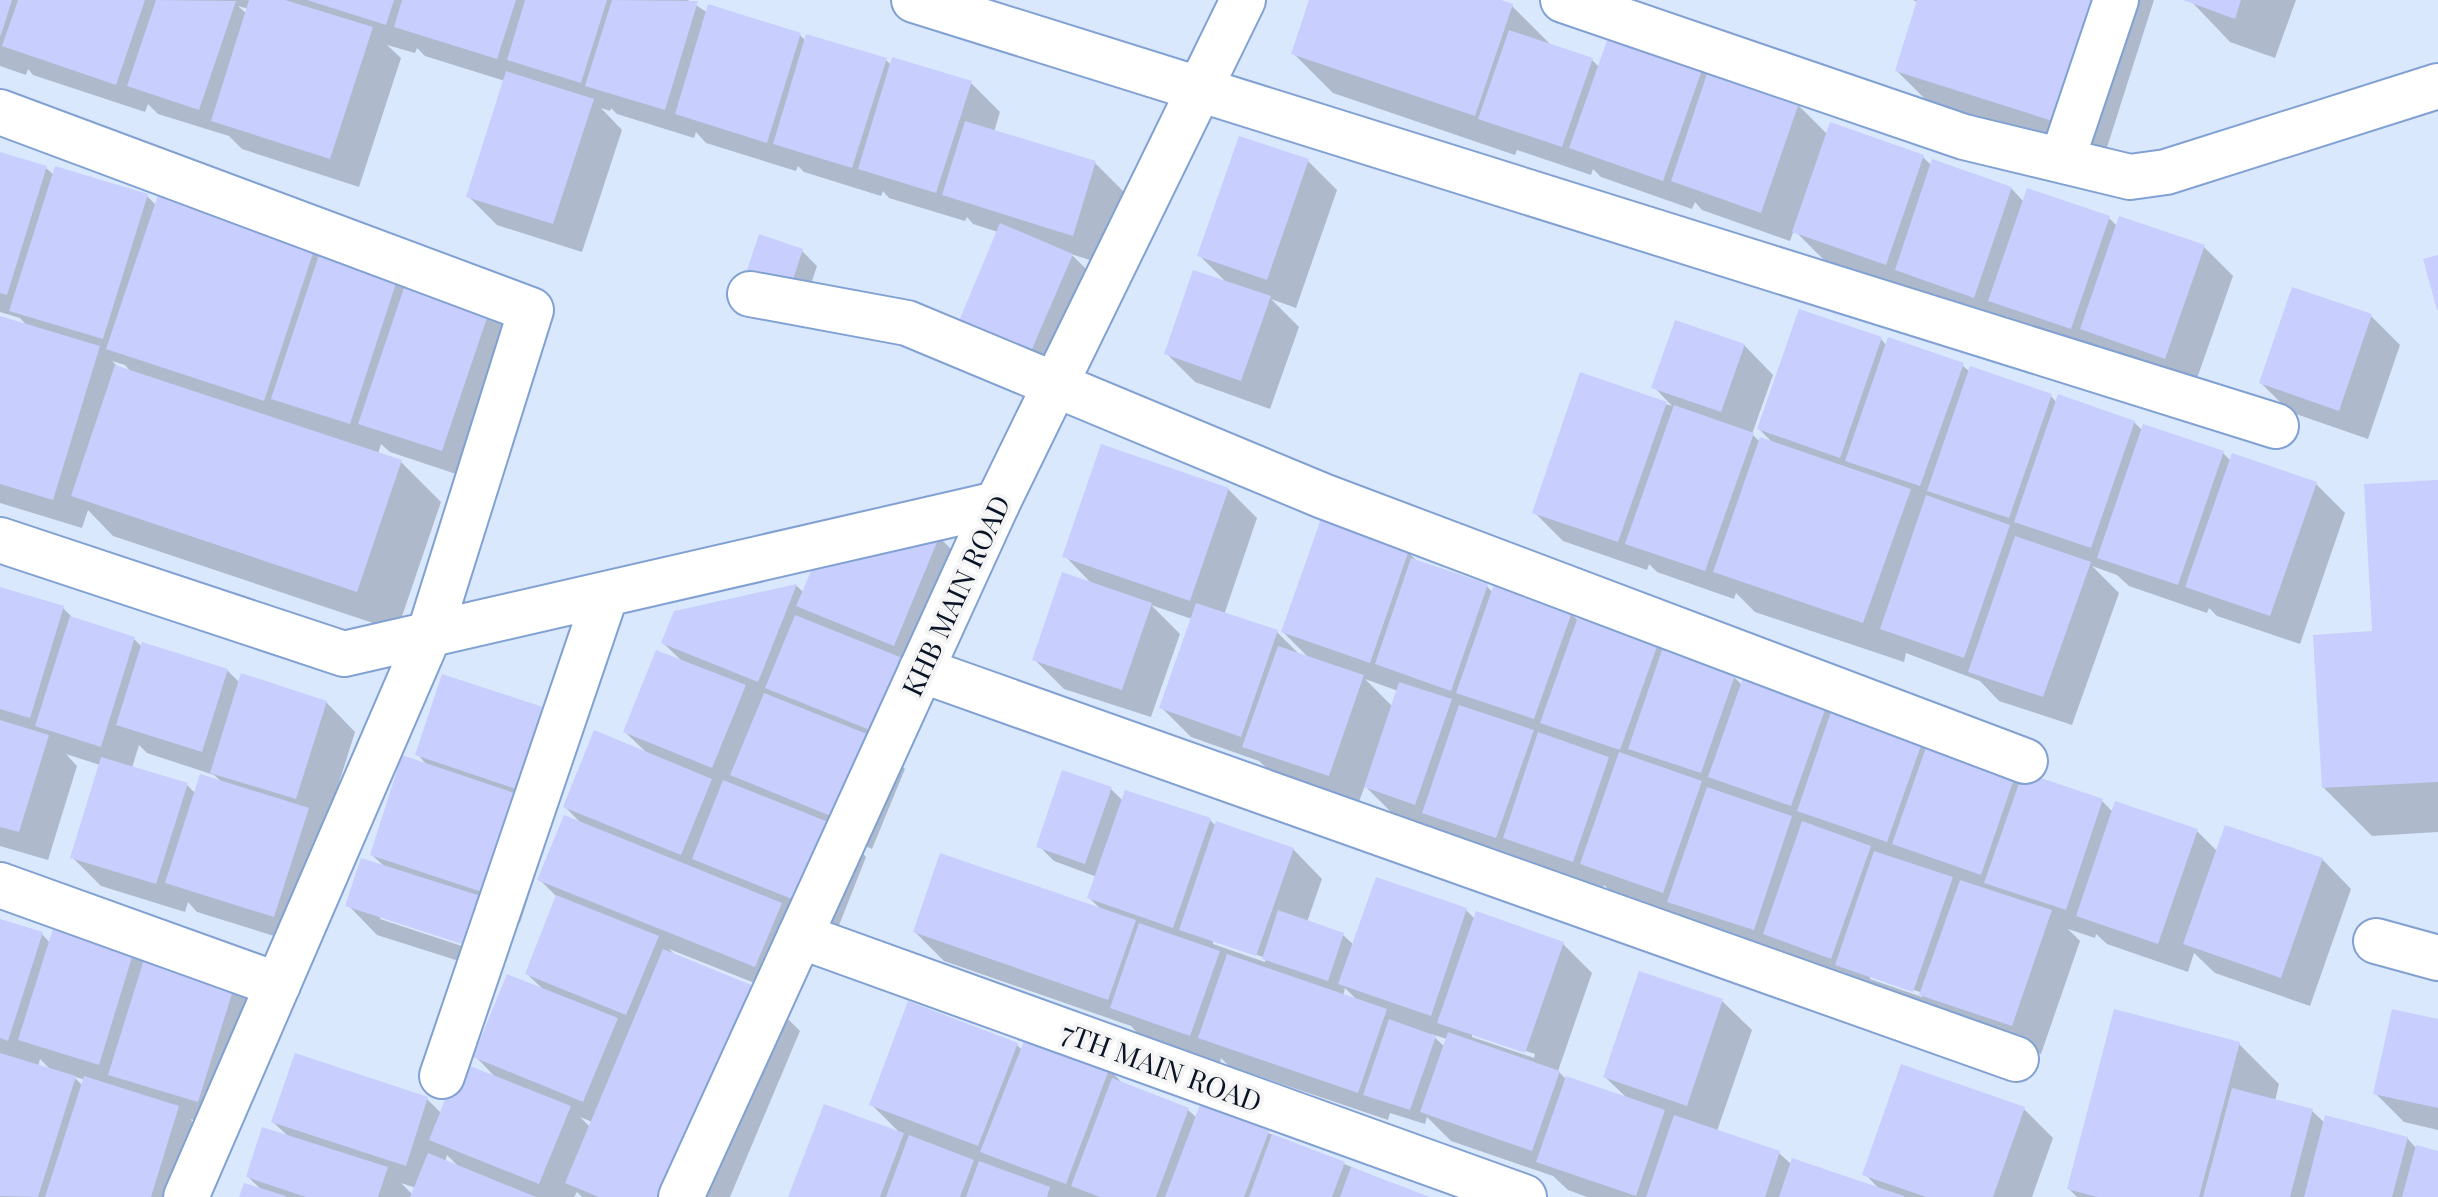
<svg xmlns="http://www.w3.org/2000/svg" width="2438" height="1197" font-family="'Playfair Display',serif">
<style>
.shadow{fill:#0003;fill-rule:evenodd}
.building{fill:#c8cefd}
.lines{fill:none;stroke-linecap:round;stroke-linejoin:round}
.minor-casing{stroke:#81a1d3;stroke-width:48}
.major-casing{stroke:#81a1d3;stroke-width:48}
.minor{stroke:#fff;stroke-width:44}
.major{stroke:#fff;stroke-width:44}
.labels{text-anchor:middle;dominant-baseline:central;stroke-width:8;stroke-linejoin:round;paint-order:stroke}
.street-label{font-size:28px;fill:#081325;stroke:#f4f4f4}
</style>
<rect width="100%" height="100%" fill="#dae8fe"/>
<path class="shadow" d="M0,0H688L708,13L800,35L806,41L886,60L892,66L971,83L1000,112L994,132L1095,163L1124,192L1102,264L1071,254L1101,284L1055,391L985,361L998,232L973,224L967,217L965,221L889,198L883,191L881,196L804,172L798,166L796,171L706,143L696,132L694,138L617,114L611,108L610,111L601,108L622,130L582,252L497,225L468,196L505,81L425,56L417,48L415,53L387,45L401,58L359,187L242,149L229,136L158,114L148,104L145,112L33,75L28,69L26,75L0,66ZM238,6L249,9L247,14Z
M1311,0H1494L1512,6L1553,47L1592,60L1600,68L1702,69L1709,76L1798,105L1828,135L1923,157L1932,166L2011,188L2024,202L2109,218L2117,226L2204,247L2233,276L2194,387L2020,330L2007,316L2003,325L1926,299L1916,289L1915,292L1824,260L1794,230L1790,241L1702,210L1695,202L1692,209L1601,177L1593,169L1591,175L1517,150L1515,155L1333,93L1293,53Z
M1913,0H2154L2102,163L1937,111L1897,71L1919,3Z
M2190,0H2296L2275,58L2230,42Z
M0,154L46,168L54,175L147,196L157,206L491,305L520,334L471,479L390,452L381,444L378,454L401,462L441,502L397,631L113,536L88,510L82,528L0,503V318L28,327L20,318L0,312ZM112,361L125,365L132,373L119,368Z
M1308,161L1337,190L1296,308L1271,299L1299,327L1270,409L1195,382L1166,353L1228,284L1199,255Z
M802,251L817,266L802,311L760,297Z
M2371,316L2400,345L2368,439L2290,412L2261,383Z
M1881,339L1887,346L1962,365L1970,372L2051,396L2057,403L2134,422L2143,431L2223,453L2231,461L2316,484L2345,513L2300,644L2217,616L2209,608L2207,613L2129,586L2117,575L2092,566L2119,593L2072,725L1999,701L1980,681L1906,653L1904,662L1755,612L1736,593L1734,599L1657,572L1649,564L1647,570L1563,541L1534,512L1581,375L1672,406L1654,387L1744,345L1773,375L1752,434L1760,442L1774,444L1759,429Z
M2438,482V832L2372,836L2324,788L2374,633Z
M1228,489L1257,518L1224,615L1277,632L1300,655L1310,659L1283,632L1408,552L1418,562L1487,586L1493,593L1570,613L1579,621L1658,643L1669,655L1734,677L1742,685L1745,678L2102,801L2113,812L2197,831L2218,852L2322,859L2351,889L2310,1006L2215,973L2194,953L2188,972L2107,944L2096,934L2095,938L2068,929L2080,941L2041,1054L1951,1024L1795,963L1784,953L1783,958L1612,893L1604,885L1602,890L1534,866L1527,860L1525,866L1395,816L1365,786L1358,804L1274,775L1259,761L1191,737L1162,708L1192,619L1151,605L1180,634L1151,717L1064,689L1034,659L1093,585L1065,556ZM1365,679L1398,691L1393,707ZM1870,975L1923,993L1922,997L1870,979Z
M939,537L968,566L892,755L905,769L872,849L850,840L866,857L836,933L785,995L669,949L677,957L760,991L800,1031L730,1197H582L577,1192L574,1197H241L263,1191L248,1177L289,1137L273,1122L427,1099L442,1114L497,1079L476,1057L545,991L527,974L557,897L539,879L583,825L565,807L648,754L625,732L683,662L663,643L675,612L797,586L804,593ZM580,1117L592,1122L590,1127ZM447,1155L460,1168L445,1162ZM401,1183L416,1188L413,1195Z
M0,589L63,608L75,620L134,639L142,647L227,670L240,683L326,702L355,732L325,827L303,945L197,912L188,902L185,912L101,886L72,857L100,765L66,754L77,766L48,860L0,846ZM139,745L147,753L214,775L223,783L196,794L187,785L132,768Z
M443,677L538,814L551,827L520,923L504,918L515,929L500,974L377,935L348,905L385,867L372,855L429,767L418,755ZM380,915L481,948L480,952L380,919Z
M1111,789L1123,801L1210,820L1217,827L1293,849L1322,879L1307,922L1343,935L1354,945L1466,910L1475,919L1563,944L1592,973L1558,1071L1567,1080L1628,1099L1605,1077L1641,973L1722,1001L1752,1030L1717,1131L1779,1153L1792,1165L1881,1191L1865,1174L2024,1109L2053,1138L2032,1197H1587L1568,1190L1553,1176L1451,1141L1427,1117L1425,1124L1390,1113L1388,1120L1229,1066L1221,1058L1220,1063L1141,1037L1131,1026L944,961L915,932L1103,911L1089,898L1097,877L1054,861L1039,846ZM1213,940L1266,958L1265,962L1213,944ZM1345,988L1358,1001L1343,996ZM1472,1033L1535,1054L1534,1058L1472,1037ZM1431,1034L1447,1039L1445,1047Z
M0,921L42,934L50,943L57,922L235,982L265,1012L227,1130L190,1119L208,1137L188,1197H0ZM40,1059L52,1071L38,1067ZM73,1076L85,1080L83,1086Z
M2438,1021V1130L2404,1122L2375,1093Z
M2239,1044L2279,1084L2275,1101L2312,1111L2325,1123L2407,1138L2416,1148L2438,1153V1197H2077L2069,1189Z
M1017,1045L1022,1050L1109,1069L1125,1086L1188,1110L1197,1118L1268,1133L1425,1197H791L901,1134L871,1104Z"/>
<path class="building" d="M0,0H12L1,35H0Z
M18,0H145L116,85L2,46Z
M156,0L236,1L199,110L127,86Z
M249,0H285L373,27L330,159L211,121Z
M307,0H394L386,25Z
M402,0H516L497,59L394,27Z
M525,0H607L581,83L507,60Z
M612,0L698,1L665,110L585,86Z
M1309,0H1501L1513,4L1475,116L1291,54Z
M1917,0H2101L2062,124L1895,71Z
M2183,0H2241L2235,19Z
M708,4L801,33L767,143L675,114Z
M1509,30L1593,58L1562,147L1478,119Z
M806,34L887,58L852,168L773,144Z
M1609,35L1703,67L1663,181L1569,148Z
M892,57L972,81L936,193L858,169Z
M506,71L594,99L553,224L466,197Z
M1708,71L1799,103L1761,213L1671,181Z
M965,121L1096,161L1073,236L942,195Z
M1830,122L1924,155L1886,265L1792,232Z
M1239,136L1309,159L1267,280L1197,256Z
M0,152L47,166L7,295L0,293Z
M1932,159L2012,187L1974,298L1895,270Z
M55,166L148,194L103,339L9,311Z
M2027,188L2110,216L2071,329L1988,301Z
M159,192L316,244L264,401L106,349Z
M2119,216L2205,245L2165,359L2080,329Z
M1000,223L1073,254L1026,363L954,333Z
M759,234L803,249L787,298L743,282Z
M322,246L400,271L350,424L271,399Z
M2438,255V310H2437L2423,259Z
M1193,270L1271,296L1241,381L1164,354Z
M408,276L492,303L442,451L358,424Z
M2292,287L2372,314L2339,411L2259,383Z
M1799,309L1882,337L1840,458L1757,429Z
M0,316L100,346L53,500L0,484Z
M1675,320L1745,344L1721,412L1651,388Z
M1888,337L1964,363L1920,486L1845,461Z
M115,365L402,460L357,592L71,496Z
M1970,366L2052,394L2009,518L1927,491Z
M1580,372L1667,402L1618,542L1532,513Z
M2058,394L2135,421L2091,548L2014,522Z
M1674,405L1754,433L1705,571L1625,544Z
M2143,424L2224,451L2178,585L2097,558Z
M1760,437L1911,489L1863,623L1713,572Z
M1101,444L1229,488L1190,601L1062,557Z
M2232,453L2317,482L2270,616L2185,587Z
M2438,480V782L2322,788L2313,635L2372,631L2364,484Z
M1926,495L2010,525L1964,658L1880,629Z
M1321,519L1409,550L1370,663L1281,632Z
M940,535L894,646L796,606L815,562Z
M2015,536L2091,562L2043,697L1968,672Z
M1411,558L1488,584L1451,691L1375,664Z
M1062,572L1152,603L1122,690L1032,660Z
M797,584L758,682L661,643L674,611Z
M1494,584L1572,612L1534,719L1456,693Z
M0,587L64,606L30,718L0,709Z
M1196,603L1278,630L1241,737L1159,708Z
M1579,614L1659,641L1620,750L1540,723Z
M795,615L905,659L875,732L765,688Z
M70,616L135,637L101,747L35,726Z
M142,642L228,669L202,752L116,725Z
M1278,646L1364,675L1329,776L1242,747Z
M656,650L746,685L712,768L623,732Z
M1662,650L1735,675L1701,773L1628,749Z
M241,673L327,701L296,799L210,773Z
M442,674L549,709L522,791L415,755Z
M1744,675L1827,704L1791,806L1708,777Z
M1399,682L1452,699L1415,805L1364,787Z
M764,693L877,738L843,821L730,775Z
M1459,705L1534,730L1496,838L1422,813Z
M1833,706L1924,737L1887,842L1797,811Z
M0,720L49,735L19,832L0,827Z
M594,730L712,779L681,855L563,807Z
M1538,732L1609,757L1573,862L1503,838Z
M1929,739L2017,770L1981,875L1892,844Z
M1619,752L1702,781L1663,893L1580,864Z
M402,755L523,796L491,895L370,855Z
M101,757L188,783L156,884L70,858Z
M1062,770L1112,787L1085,864L1036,847Z
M2023,772L2103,799L2066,910L1984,883Z
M200,774L309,808L274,917L165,883Z
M723,780L838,826L807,905L692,859Z
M1707,787L1792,816L1754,930L1667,902Z
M1125,790L1211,818L1173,928L1087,898Z
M2115,801L2198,829L2158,944L2076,916Z
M564,815L782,903L755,967L537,880Z
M1216,821L1294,848L1256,956L1179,930Z
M1802,821L1871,846L1831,959L1763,934Z
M2225,825L2323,858L2281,978L2183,944Z
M1874,851L1953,877L1913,992L1835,965Z
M940,853L1136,920L1108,1000L913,932Z
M361,858L487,898L471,947L345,906Z
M1376,877L1467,908L1431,1016L1338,984Z
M1960,880L2052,910L2012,1026L1919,995Z
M556,895L659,936L626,1015L525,974Z
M1278,910L1344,933L1328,981L1262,959Z
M1476,911L1564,942L1525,1053L1437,1023Z
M0,919L43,932L8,1041L0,1038Z
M56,919L136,944L99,1065L18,1040Z
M1139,923L1220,951L1190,1036L1110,1008Z
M663,949L761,989L674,1197H599L565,1183Z
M146,953L236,981L198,1102L108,1075Z
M1227,954L1387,1009L1358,1093L1198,1038Z
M1639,971L1723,999L1687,1106L1603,1077Z
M507,974L618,1018L583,1102L473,1057Z
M908,1001L1018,1043L978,1146L869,1105Z
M2114,1009L2240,1042L2199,1197H2097L2067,1189Z
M2392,1009L2438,1019V1108L2373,1094Z
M1389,1019L1436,1036L1410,1110L1363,1095Z
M1448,1032L1560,1071L1532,1151L1420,1112Z
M1026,1036L1110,1067L1066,1184L980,1152Z
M0,1053L76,1076L38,1197L0,1196Z
M295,1053L428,1097L406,1166L271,1122Z
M460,1062L571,1106L539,1184L429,1140Z
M1901,1064L2025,1107L1993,1197H1926L1862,1175Z
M84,1076L179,1106L151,1197H45Z
M1566,1076L1665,1110L1636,1196L1536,1162Z
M1112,1078L1189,1108L1156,1197H1100L1071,1186Z
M2232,1088L2313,1109L2290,1197H2203Z
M824,1104L904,1133L880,1197H788Z
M1200,1105L1269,1131L1244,1197H1165Z
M1674,1115L1780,1151L1765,1197H1646Z
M2325,1115L2408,1137L2392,1197H2304Z
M262,1127L388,1167L378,1197H306L246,1177Z
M1272,1134L1345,1162L1332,1197H1249Z
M909,1135L974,1160L960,1197H886Z
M2416,1145L2438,1151V1197H2402Z
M428,1153L536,1197H410Z
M1792,1158L1904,1196V1197H1779Z
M979,1161L1050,1187L1047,1197H966Z
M1351,1167L1430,1197H1340Z
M244,1183L286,1196V1197H239Z"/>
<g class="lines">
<g class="minor-casing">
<path id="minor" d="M914,0L2276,426
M1563,0L1964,137L2130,177L2166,172L2438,86
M0,112L531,310L429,635L186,1197
M2062,160L2116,0
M750,294L907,323L1323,496L2025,761
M0,540L344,654L997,504
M921,670L2016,1059
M0,885L278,985
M800,936L1524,1197
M2376,941L2438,958
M442,1076L606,594"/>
</g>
<g class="major-casing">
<path id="major" d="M681,1197L997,504L1243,0"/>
</g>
<use href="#minor" class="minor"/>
<use href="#major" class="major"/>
</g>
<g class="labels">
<g class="street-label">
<text transform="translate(955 595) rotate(-65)">KHB MAIN ROAD</text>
<text transform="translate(1162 1066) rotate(20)">7TH MAIN ROAD</text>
</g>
</g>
</svg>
